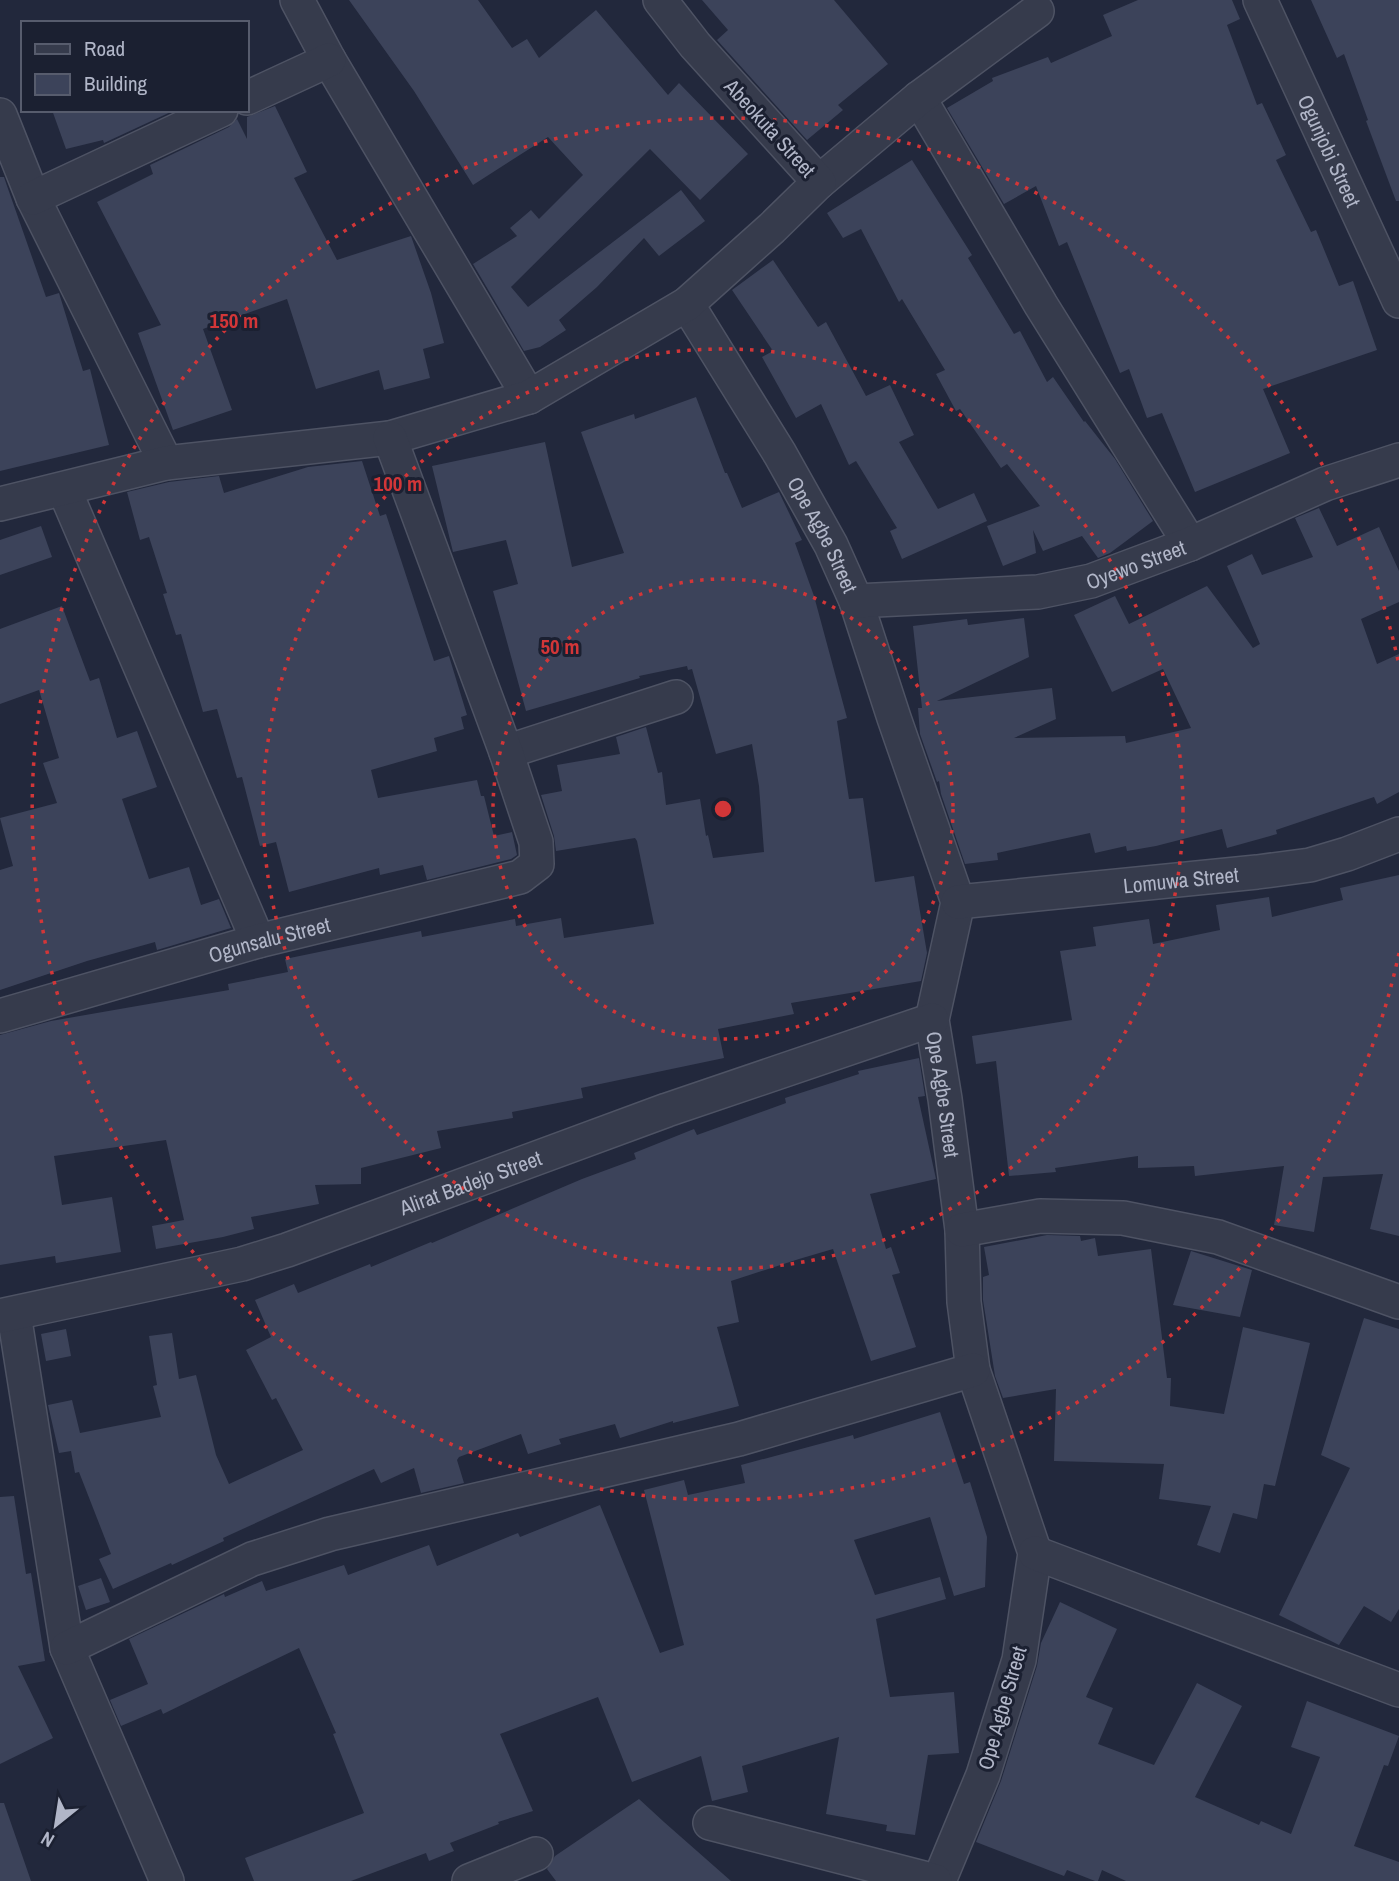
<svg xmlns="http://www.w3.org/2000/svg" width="1399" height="1881" font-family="'Archivo Narrow',sans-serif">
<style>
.building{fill:#3c435a}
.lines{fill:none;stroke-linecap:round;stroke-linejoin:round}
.minor-casing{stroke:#4e5364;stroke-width:36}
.minor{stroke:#363b4c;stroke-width:33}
.ring{fill:none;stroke:#d23638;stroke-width:3.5;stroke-dasharray:3.5 7}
.labels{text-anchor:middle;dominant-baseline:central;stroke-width:6;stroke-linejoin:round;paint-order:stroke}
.street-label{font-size:21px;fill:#b1b6c8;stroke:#1b2031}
.centre{fill:#d23638;stroke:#1b2031;stroke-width:3.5}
.ring-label{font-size:21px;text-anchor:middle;font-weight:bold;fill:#d23638;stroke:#1b2031;stroke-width:6;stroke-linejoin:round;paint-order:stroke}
</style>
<rect width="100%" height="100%" fill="#22283c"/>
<path class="building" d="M349,0H478L512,48L527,39L539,58L596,10L668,95L679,83L748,154L700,200L650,149L511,287L528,307L681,190L705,221L659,256L644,238L597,287L559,320L566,330L540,347L524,351L473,264L517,236L510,228L531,210L539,219L583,175L548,137L473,185L414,91Z
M702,0H834L888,64L838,105L843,110L807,140L717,40L728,30Z
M1138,0H1232L1240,19L1227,25L1257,105L1262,103L1286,155L1276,160L1311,232L1316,230L1339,286L1353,281L1377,350L1263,389L1290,453L1195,492L1162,413L1147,418L1129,369L1120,373L1067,242L1059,246L1036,186L1004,204L947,108L993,81L992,78L1048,57L1051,63L1112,36L1103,15Z
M1311,0H1399V201H1396L1366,121L1368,120L1344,54L1337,58Z
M275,106L307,172L294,178L337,260L411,236L431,293L444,343L423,349L430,378L384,390L379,370L316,389L287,299L203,329L232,410L173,430L138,333L161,325L97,202L153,174L150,165L229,127L237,119L247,139V117Z
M52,110H175L104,143L103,140L66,149Z
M912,160L972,255L968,258L1014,334L1020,331L1047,382L1053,377L1084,422L1085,421L1115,459L1153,521L1110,553L1098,558L1082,536L1043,551L1033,530L1036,553L1003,566L987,526L1040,506L1007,464L1001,468L960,409L956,411L936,374L945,370L902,299L899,302L861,229L843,238L827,213Z
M0,177H4L6,183L46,297L59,293L83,371L90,369L109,445L0,471Z
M773,260L818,327L826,322L866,396L890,385L914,435L899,442L938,509L974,493L987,521L902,559L890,531L897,528L856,461L849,465L821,404L796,418L762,357L773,351L732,290Z
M696,397L725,473H727L742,508L779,492L802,540L795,543L814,596L847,718L837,721L849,799L863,798L875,882L914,876L927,953L921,981L791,1003L794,1014L718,1029L724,1058L581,1088L583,1098L512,1112L513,1118L437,1131L441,1148L361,1168V1184L315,1185L319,1204L251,1217L254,1229L223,1237L156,1249L152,1226L184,1220L166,1140L54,1156L62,1205L112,1197L121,1252L56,1263L55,1256L0,1265V1035L51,1021L229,990L228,984L288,972L285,959L421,931L422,937L515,919L516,926L561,918L564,938L654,924L637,841L635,838L556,851L554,836L541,795L562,791L557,765L620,754L616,737L646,727L658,773L662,772L666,805L700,799L706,836L708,835L713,858L764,852L759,786L752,744L716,754L692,669L688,670L687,666L639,676L640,678L526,711L493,591L518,584L506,540L453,552L432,466L545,442L572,567L624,553L581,432L634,414L635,419Z
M362,461L380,516L386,514L434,661L449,656L467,715L461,717L464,729L434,738L437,751L371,770L378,798L477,780L481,796H484L494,836L512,832L517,855L511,859L427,880L423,865L380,875L379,868L289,892L276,842L260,846L242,777L237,778L217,709L203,712L181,634L176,635L163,594L167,593L149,537L140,540L127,492L169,482L219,476L224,493L308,467Z
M1319,508L1337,546L1379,527L1399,571V602L1361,619L1377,664L1399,654V792L1377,804L1374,797L1276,830L1277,834L1227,848L1222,829L1156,846L1127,851L1126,846L1095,853L1090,833L997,853L998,860L965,864L941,794L939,781L937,782L920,734L918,708H922L913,626L967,619L968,625L1024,618L1029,657L937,701L1052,688L1056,719L1014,738L1125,736L1126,743L1191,728L1163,669L1112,692L1074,615L1115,596L1129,624L1207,586L1253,648L1260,644L1227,566L1252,554L1262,575L1313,557L1295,518Z
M41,526L52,557L0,575V540Z
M62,606L90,681L99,678L117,738L137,731L157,787L122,799L149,879L189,867L201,905L219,899L231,928L157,950L155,942L87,961L0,990V870L13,866L0,818L57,803L43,763L59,758L39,690L0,704V629Z
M1399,875V1236L1370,1229L1383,1174L1323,1177L1314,1232L1274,1225L1284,1166L1195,1176L1194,1166L1138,1168V1156L1055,1168L1056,1172L1009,1176L996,1061L976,1064L972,1036L1072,1020L1060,951L1096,946L1093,927L1149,919L1153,944L1220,930L1216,905L1269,897L1272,917L1343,900L1340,888Z
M919,1058L925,1096L918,1097L936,1179L870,1194L886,1249L891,1247L900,1273L892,1275L916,1347L871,1361L833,1249L799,1259L731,1281L739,1322L717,1327L739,1406L673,1423V1421L620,1438L615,1424L559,1439L561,1444L528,1454L521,1434L459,1457L457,1460L464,1483L421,1493L414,1468L381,1483L374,1469L223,1538L224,1541L172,1565L171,1563L113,1589L99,1559L111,1554L79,1472L75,1473L71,1451L59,1453L48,1405L72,1400L80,1433L161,1417L153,1386L157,1385L149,1336L172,1333L179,1379L196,1375L216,1455L229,1484L303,1450L276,1398L272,1400L246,1350L271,1337L255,1300L294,1284L298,1293L370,1264L371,1267L431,1242L432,1243L582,1179L636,1159L634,1153L694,1129L697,1135L786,1103L785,1098L859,1074L858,1071Z
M1047,1235L1080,1236L1081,1241L1095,1238L1098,1256L1151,1249L1167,1378H1171L1170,1406L1224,1414L1243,1327L1310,1343L1275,1486L1264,1484L1257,1519L1233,1513L1220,1553L1197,1545L1211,1506L1159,1499L1164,1464L1054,1461L1056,1389L1003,1398L995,1376L983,1300V1277L989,1275L984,1247Z
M1191,1251L1252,1270L1240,1317L1173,1305Z
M1364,1318L1399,1329V1609L1391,1622L1364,1606L1339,1645L1279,1615L1350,1468L1321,1455Z
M66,1329L71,1356L46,1361L41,1334Z
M940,1412L964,1484L970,1482L987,1537L985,1587L954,1596L930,1517L854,1540L875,1595L940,1577L946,1599L876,1619L890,1697L954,1692L959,1753L928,1755L915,1835L886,1831L887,1825L826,1814L839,1737L742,1766L748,1792L712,1801L701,1756L632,1782L598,1697L500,1734L533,1811L498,1822L499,1824L450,1843L454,1851L429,1861L426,1853L351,1881H254L245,1858L364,1813L333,1734L336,1733L299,1648L163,1714L161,1709L121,1726L110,1700L148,1684L129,1639L224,1594L225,1597L262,1581L266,1591L344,1565L348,1575L429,1545L437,1566L518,1533L520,1537L600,1505L660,1653L684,1645L644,1490L684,1480L688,1495L745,1483L741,1465L853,1435L854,1439Z
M14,1496L26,1574L31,1573L45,1661L18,1666L53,1738L0,1764V1497Z
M101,1578L110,1602L86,1610L78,1586Z
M1060,1602L1117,1629L1086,1697L1113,1708L1098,1744L1154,1765L1197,1683L1242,1706L1195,1797L1259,1825L1261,1821L1291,1834L1320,1757L1291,1747L1307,1701L1399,1736L1388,1766L1384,1765L1354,1846L1399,1862V1881H1126L1102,1870L1098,1881H1095L1067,1870L1064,1876L976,1842L1001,1781L1037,1666L1041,1643Z
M639,1799L664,1822L731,1881H556L547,1869L555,1856Z
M0,1803H4L31,1881H0Z"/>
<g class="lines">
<g class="minor-casing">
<g id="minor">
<path d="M297,0L329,60L529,397"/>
<path id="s1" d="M1260,0L1399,301"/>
<path d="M247,98L329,60"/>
<path d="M919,98L1041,305L1190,544"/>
<path d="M0,115L33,198L166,463"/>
<path d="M819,182L919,98L1037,11"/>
<path d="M33,198L221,110"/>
<path id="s2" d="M687,304L780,454L831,545L856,601L894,718L958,902L932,1020L945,1099L962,1230L964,1302L973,1370L1035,1553L1019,1660L983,1775L939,1881"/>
<path d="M64,489L258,941"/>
<path d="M0,504L166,463L390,438L529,397L687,304L772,228L819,182L695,45L660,0"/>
<path id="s3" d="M856,601L1038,592L1091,581L1190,544L1325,484L1399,460"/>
<path d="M506,752L676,697"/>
<path id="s4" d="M958,902L1257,872L1310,865L1347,854L1399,834"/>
<path id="s5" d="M0,1016L258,941L520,877L537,864L536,842L506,752L390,438"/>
<path d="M962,1230L1040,1216L1123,1218L1218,1237L1399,1302"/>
<path d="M14,1314L67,1648L167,1881"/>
<path id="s6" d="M0,1316L242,1264L287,1250L667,1110L932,1020"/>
<path d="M1035,1553L1399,1690"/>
<path d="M67,1648L252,1559L330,1534L739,1439L973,1370"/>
<path d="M710,1823L935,1881"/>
<path d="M469,1881L536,1854"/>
</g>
</g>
<use href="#minor" class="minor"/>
</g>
<g class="ring">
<circle cx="723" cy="809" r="230"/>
<circle cx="723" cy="809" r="460"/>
<path d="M1399 953A691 691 0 1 1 1399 665"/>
</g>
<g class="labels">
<g class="street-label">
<text transform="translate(770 128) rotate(48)">Abeokuta Street</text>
<text stroke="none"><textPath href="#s1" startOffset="166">Ogunjobi Street</textPath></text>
<text stroke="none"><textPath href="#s2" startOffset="268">Ope Agbe Street</textPath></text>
<text stroke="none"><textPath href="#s3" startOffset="284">Oyewo Street</textPath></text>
<text stroke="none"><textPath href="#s4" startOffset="224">Lomuwa Street</textPath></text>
<text stroke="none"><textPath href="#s5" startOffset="280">Ogunsalu Street</textPath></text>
<text stroke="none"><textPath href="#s2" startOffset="856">Ope Agbe Street</textPath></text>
<text stroke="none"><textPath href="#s6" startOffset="490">Alirat Badejo Street</textPath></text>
<text transform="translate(1002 1708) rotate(-74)">Ope Agbe Street</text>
</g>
</g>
<circle cx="723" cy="809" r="10" class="centre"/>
<g class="ring-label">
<text x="234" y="328">150 m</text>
<text x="398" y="491">100 m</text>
<text x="560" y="654">50 m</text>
</g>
<rect x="21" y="21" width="228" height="91" fill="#1b2031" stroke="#575c6d" stroke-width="2"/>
<rect x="35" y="44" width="35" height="10" fill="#363b4c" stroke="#575c6d" stroke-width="2"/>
<text x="84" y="56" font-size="21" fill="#b1b6c8">Road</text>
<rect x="35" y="74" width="35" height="21" fill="#3c435a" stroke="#575c6d" stroke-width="2"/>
<text x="84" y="91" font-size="21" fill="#b1b6c8">Building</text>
<g transform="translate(56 1825) rotate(210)" stroke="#1b2031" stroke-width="5" paint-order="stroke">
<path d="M0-5L12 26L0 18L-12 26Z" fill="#b1b6c8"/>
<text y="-10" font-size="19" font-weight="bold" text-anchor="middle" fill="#b1b6c8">N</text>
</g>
</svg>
